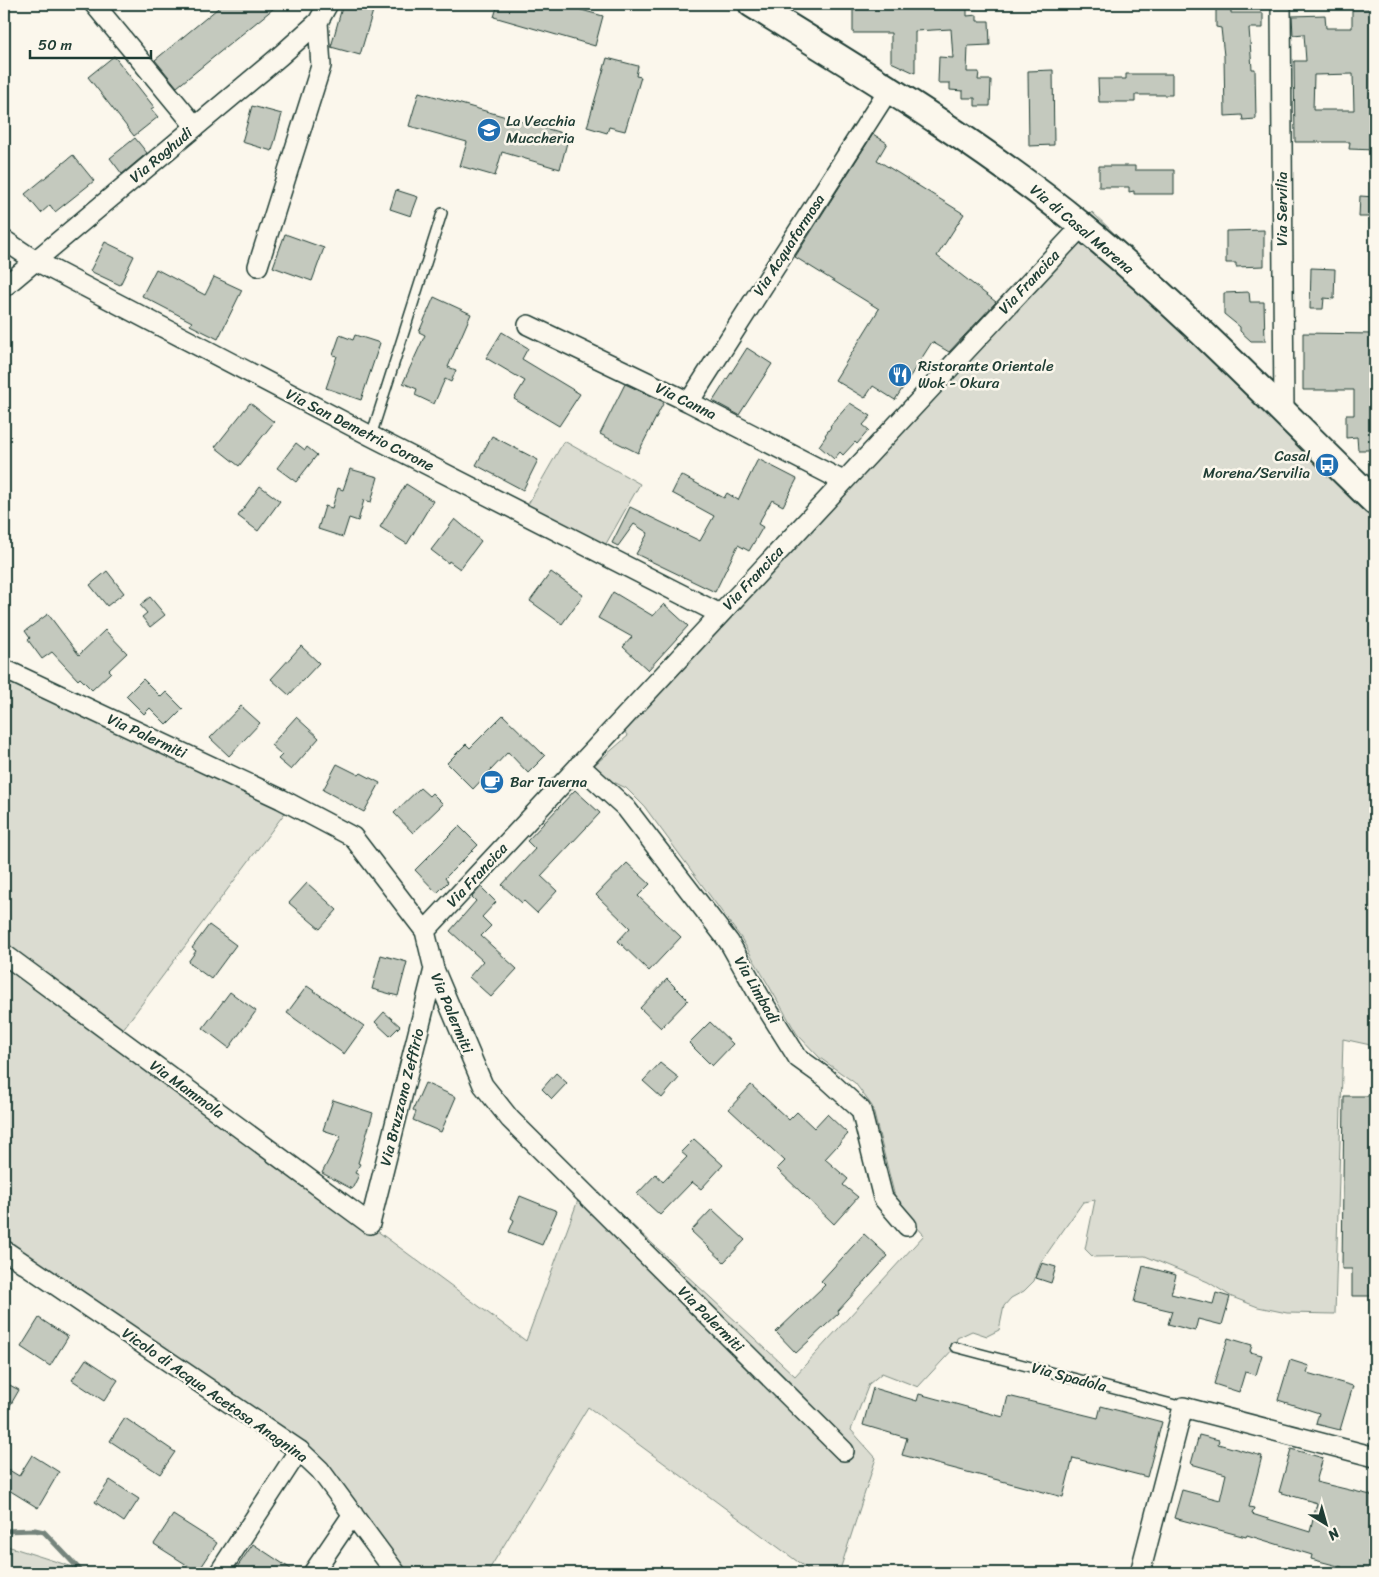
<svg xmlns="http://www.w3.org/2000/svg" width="1379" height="1577" font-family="Sriracha,sans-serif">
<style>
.green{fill:#dbdcd1;stroke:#7d8c82}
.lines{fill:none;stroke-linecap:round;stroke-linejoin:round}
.stream{stroke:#74847b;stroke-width:5}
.building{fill:#c4c9be;stroke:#1f3d34;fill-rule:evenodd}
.service-casing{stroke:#1f3d34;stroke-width:12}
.minor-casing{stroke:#1f3d34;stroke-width:22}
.secondary-casing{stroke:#1f3d34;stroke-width:30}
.service{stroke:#fbf7ec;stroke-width:9}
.minor{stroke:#fbf7ec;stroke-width:19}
.secondary{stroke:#fbf7ec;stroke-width:26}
.labels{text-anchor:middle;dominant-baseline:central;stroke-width:5;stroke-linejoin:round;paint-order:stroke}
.poi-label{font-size:15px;fill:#1f3d34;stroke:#fbf7ec;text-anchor:start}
.street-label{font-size:15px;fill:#1f3d34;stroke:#fbf7ec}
</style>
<rect width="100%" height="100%" fill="#fbf7ec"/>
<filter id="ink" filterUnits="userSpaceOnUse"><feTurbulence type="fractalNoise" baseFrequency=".02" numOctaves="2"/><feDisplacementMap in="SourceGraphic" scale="10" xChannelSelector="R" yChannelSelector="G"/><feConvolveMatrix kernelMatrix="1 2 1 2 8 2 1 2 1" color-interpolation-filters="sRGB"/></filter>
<g filter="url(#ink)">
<path class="green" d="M1092,212L1375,483V1046L1343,1039L1335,1314L1287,1313L1258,1307L1232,1297L1208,1282L1145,1256L1093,1257L1085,1249L1095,1200L1083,1202L1041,1262L1034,1281L1024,1291L1011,1298L1004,1306L999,1330L987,1336L972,1331L957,1338L955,1347L918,1387L882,1373L869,1384L851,1430L876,1458L839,1573H813L588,1407L487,1573H396L320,1470L4,1250V955L526,1341L585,1181L795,1376L924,1235L897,1205L872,1106L855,1083L820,1058L797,1034L741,938L644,806L626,788L599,775L591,768L628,736L618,724Z
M564,441L640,484L603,549L527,506Z
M4,658L296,798L120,1033L4,947Z
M4,1545L73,1567L71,1573H4Z"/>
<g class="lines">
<path class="stream" d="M4,1531L35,1530L44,1532L81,1571L86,1573"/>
</g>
<path class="building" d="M223,4H279L177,87L155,60Z
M343,4H375L360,55L331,47Z
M498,4H560L603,16L595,46L494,17Z
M853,4H952V9H967V16L977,15V21H989L990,45L968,46L967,72H979L978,80H991L990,106H975V98H963V91L950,90V83H938L939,57L953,58L951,29L915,31V73L891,62V33H853Z
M1352,4H1375V48H1373L1372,73H1375V150L1349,149L1350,142H1295L1294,61H1306L1304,34L1293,35L1292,16L1325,15L1326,28H1352ZM1353,74L1354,110H1313L1314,75Z
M1216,7H1231V13H1263V28H1249L1252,69H1255L1256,119L1243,120L1242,115L1225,116L1224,56L1221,28L1216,27Z
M114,56L154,107L151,109L158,117L134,136L88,77Z
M607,58L638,66L636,76L641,77L625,131L609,127L607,133L587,127Z
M1053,70L1054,145L1029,146L1028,71Z
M1126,74H1172V95H1135V102H1099L1098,79H1126Z
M419,92L569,135L560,169L502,152L495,176L460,166L467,142L409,126Z
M252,106L282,114L272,151L242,142Z
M873,134L887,143L877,160L964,214L937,256L996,302L949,352L932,342L895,400L873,386L865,398L835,380L879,309L795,257Z
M135,138L147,153L122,174L110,158Z
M73,155L94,181L55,212L50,205L41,213L25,194Z
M1099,166H1135V170H1174V194H1134V191L1129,192V187H1099Z
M396,190L418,197L411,216L390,209Z
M1360,196L1375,197V217H1359Z
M1264,230V266L1236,267V263H1226V231Z
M285,234L324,248L312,281L273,267Z
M105,242L134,256L120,285L90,271Z
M1311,268L1335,269L1334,299L1324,298L1323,309H1310Z
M156,269L205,295L214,277L242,290L218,339L190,325L192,322L142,296Z
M1249,292L1250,302H1264L1265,341H1251L1240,331V327L1224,314V293Z
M434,297L471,314L448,367L456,370L451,382L445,379L434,404L415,395L417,389L403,383L425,335L419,332Z
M502,332L528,348L522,359L580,394L559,426L514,399L525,381L486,358Z
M1303,333L1375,334V450H1358L1357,437L1346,438V415H1354V390H1303Z
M340,335L353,340L355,335L380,343L361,400L326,388L337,356L333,355Z
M747,348L772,364L739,415L713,401Z
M625,384L664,402L638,453L600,434Z
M250,403L274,422L239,466L215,447Z
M850,403L871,416L863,425L869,430L857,444L855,442L843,455L840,452L834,459L819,446L826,436L825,435L831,427L830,426Z
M492,436L538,460L523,490L476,465Z
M296,443L305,450L307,447L317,455L296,482L277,468Z
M758,459L797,479L783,506L772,500L758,524L763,527L749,551L738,545L715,592L636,554L648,533L634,524L618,546L612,543L630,507L700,541L714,516L672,493L681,475L724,498L727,493L738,500Z
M350,469L378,477L371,502L364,500L358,521L349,518L343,537L318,529L325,506L332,508L338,488L343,490Z
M406,484L433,501L407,544L380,527Z
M260,486L280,501L258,531L238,516Z
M455,519L481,541L460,569L449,561L448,563L431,550Z
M107,571L124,593L107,606L90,585Z
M551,572L583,595L562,624L530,601Z
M613,592L653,616L664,604L688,626L648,670L623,647L632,637L598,618Z
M150,597L165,615L150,627L142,617L147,613L140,605Z
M48,614L79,655L105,630L127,653L109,670L111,672L92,690L80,678L78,680L52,652L42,659L28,640L30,638L25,631Z
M301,646L319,663L289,695L271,679Z
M143,679L161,697L166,692L183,709L167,725L150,708L144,714L126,696Z
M241,706L260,723L229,756L210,738Z
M503,715L545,756L528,773L508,752L473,789L447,763L466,744L470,748Z
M296,717L319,738L291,770L278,759L282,755L271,745Z
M337,764L359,775L361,773L380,783L364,812L323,790Z
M420,788L429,796L432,793L443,804L413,833L394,813Z
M575,790L600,813L541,876L557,891L537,913L524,901L522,903L502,885L535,849L527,841Z
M459,826L478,845L445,878L448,882L437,893L415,870Z
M627,863L650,884L638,896L681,937L649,971L618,941L630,928L596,895Z
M307,883L337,910L320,929L289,903Z
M481,887L496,902L482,917L491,926L481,936L517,969L491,997L469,977L483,961L450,931L476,901L472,897Z
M209,925L236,945L211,979L188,962L196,951L192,948Z
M381,955L407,962L398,996L372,989Z
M667,979L688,1000L661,1028L640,1008Z
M307,986L364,1026L344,1054L287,1013Z
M230,992L256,1011L229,1048L203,1028Z
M384,1012L400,1026L390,1036L375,1022Z
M710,1022L733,1044L712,1066L689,1043Z
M660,1063L679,1078L662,1098L643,1081Z
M556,1073L567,1083L552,1099L542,1089Z
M425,1083L456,1097L441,1132L413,1120L416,1112L413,1110Z
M751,1085L789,1120L797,1112L814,1128L827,1114L848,1134L825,1159L848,1179L843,1185L858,1197L834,1224L777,1169L785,1161L729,1109Z
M1344,1096H1375V1296H1352V1269H1342Z
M333,1100L373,1113L358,1163L360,1164L355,1173L359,1175L352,1189L322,1173L341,1136L323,1130Z
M694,1139L723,1165L701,1189L692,1182L660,1215L637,1194L656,1174L663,1182L687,1157L681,1152Z
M520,1196L557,1211L542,1245L509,1232L514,1220L511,1218Z
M712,1209L745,1240L724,1262L691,1231Z
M864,1234L888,1256L838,1311L839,1313L796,1353L776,1332L825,1285L821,1281Z
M1042,1263L1056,1267L1051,1283L1036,1278Z
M1143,1266L1176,1275L1171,1294L1213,1304L1216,1293L1230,1297L1222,1325L1198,1319L1195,1331L1168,1324L1172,1311L1134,1302Z
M39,1318L68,1337L50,1366L21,1347Z
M1228,1338L1252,1345L1250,1352L1262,1355L1256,1375L1245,1372L1239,1392L1214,1384Z
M86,1359L118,1380L104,1401L72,1380Z
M1290,1360L1309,1366L1307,1373L1353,1386L1340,1430L1316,1424L1319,1413L1278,1400Z
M4,1382L19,1390L4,1416Z
M873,1388L917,1401L919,1394L1003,1417L1008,1396L1098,1418L1101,1406L1162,1422L1147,1477L1073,1458L1063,1497L902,1455L907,1438L863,1425Z
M125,1418L175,1452L160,1474L110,1441Z
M1199,1435L1219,1440L1218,1444L1262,1456L1249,1507L1254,1508L1252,1514L1310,1532L1317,1503L1279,1492L1291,1449L1323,1458L1316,1482L1375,1496V1573H1354L1341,1570L1342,1567L1311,1559L1312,1555L1247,1535L1246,1537L1174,1518L1182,1490L1220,1500L1226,1474L1191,1464Z
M32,1455L59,1472L38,1508L4,1487V1467L19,1476Z
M110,1480L139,1499L124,1522L95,1502Z
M173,1515L217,1543L198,1572L154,1544Z
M253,1544L297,1573H233Z"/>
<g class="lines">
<g class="service-casing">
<path id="service" d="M371,436L442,213
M955,1347L1183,1407"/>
</g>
<g class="minor-casing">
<path id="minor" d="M94,4L195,126
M1281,4L1284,414
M4,240L34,260L371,436L720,614
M258,266L321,66L318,22
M4,287L280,56L318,22L328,4
M528,325L689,402L843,481
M689,402L889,89
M4,669L281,799L353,837L425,931L434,969L483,1085L510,1119L844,1451
M579,765L626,808L729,942L761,999L798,1058L826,1078L861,1110L883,1198L907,1226
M425,931L1082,226
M4,954L370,1224L434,969
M4,1250L299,1450L320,1470L396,1573
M219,1573L299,1450
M313,1573L353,1514
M1140,1573L1183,1407L1375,1457"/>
</g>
<g class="secondary-casing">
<path id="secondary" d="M752,4C865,74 979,142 1082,226C1186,311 1279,409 1375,502"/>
</g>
<use href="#service" class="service"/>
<use href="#minor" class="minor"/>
<use href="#secondary" class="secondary"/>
</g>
</g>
<defs>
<g id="school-disc" transform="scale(1.25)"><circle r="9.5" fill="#1f6fb2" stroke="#fbf7ec"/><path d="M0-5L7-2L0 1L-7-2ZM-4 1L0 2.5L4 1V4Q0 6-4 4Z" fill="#fff"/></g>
<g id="restaurant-disc" transform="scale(1.25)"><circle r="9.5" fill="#1f6fb2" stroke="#fbf7ec"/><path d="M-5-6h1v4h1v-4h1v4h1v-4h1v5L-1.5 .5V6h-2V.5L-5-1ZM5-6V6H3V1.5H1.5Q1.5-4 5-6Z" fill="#fff"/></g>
<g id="bus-disc" transform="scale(1.25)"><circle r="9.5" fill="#1f6fb2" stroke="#fbf7ec"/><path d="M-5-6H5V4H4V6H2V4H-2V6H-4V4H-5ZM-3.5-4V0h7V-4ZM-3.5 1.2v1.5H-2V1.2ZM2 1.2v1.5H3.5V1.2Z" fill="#fff"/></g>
<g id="cafe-disc" transform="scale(1.25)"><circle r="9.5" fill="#1f6fb2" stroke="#fbf7ec"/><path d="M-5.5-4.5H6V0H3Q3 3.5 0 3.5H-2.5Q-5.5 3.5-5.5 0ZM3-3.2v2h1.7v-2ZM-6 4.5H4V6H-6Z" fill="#fff"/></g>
</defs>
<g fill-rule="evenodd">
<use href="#school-disc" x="489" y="130"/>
<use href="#restaurant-disc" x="900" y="375"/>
<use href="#bus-disc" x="1327" y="465"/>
<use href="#cafe-disc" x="492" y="782"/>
</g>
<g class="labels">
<g class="poi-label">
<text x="506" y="121">La Vecchia<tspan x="506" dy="17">Muccheria</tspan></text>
<text x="918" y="366">Ristorante Orientale<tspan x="918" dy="17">Wok - Okura</tspan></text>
<text x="1310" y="456" text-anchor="end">Casal<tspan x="1310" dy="17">Morena/Servilia</tspan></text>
<text x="510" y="782">Bar Taverna</text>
</g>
<g class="street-label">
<text transform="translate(161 155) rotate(-40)">Via Roghudi</text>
<text transform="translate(1282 209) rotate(-90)">Via Servilia</text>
<text transform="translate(1082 229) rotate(40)">Via di Casal Morena</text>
<text transform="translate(789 245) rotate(-57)">Via Acquaformosa</text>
<text transform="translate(1029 282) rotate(-47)">Via Francica</text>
<text transform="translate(686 401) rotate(26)">Via Canna</text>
<text transform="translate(360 430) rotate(27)">Via San Demetrio Corone</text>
<text transform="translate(753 578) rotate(-47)">Via Francica</text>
<text transform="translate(147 736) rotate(25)">Via Palermiti</text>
<text transform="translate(477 875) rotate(-47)">Via Francica</text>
<text transform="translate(757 990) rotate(60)">Via Limbadi</text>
<text transform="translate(452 1013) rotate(67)">Via Palermiti</text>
<text transform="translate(187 1089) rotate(36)">Via Mammola</text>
<text transform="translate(402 1097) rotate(-76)">Via Bruzzano Zeffirio</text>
<text transform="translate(711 1319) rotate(45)">Via Palermiti</text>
<text transform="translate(1069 1377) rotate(15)">Via Spadola</text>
<text transform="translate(215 1395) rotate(35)">Vicolo di Acqua Acetosa Anagnina</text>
</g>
</g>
<rect width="1379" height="1577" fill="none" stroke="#fbf7ec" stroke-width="20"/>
<rect x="10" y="10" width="1359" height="1557" fill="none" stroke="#1f3d34" stroke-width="2" filter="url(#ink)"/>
<g transform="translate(1326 1524) rotate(143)" stroke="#fbf7ec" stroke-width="4" paint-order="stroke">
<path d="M0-4L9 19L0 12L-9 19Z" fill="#1f3d34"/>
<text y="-8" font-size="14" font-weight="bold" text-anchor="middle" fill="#1f3d34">N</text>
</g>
<path d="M30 50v8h121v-8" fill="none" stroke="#1f3d34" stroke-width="2.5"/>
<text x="38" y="50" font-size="15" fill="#1f3d34" stroke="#fbf7ec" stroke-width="4" paint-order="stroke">50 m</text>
</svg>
